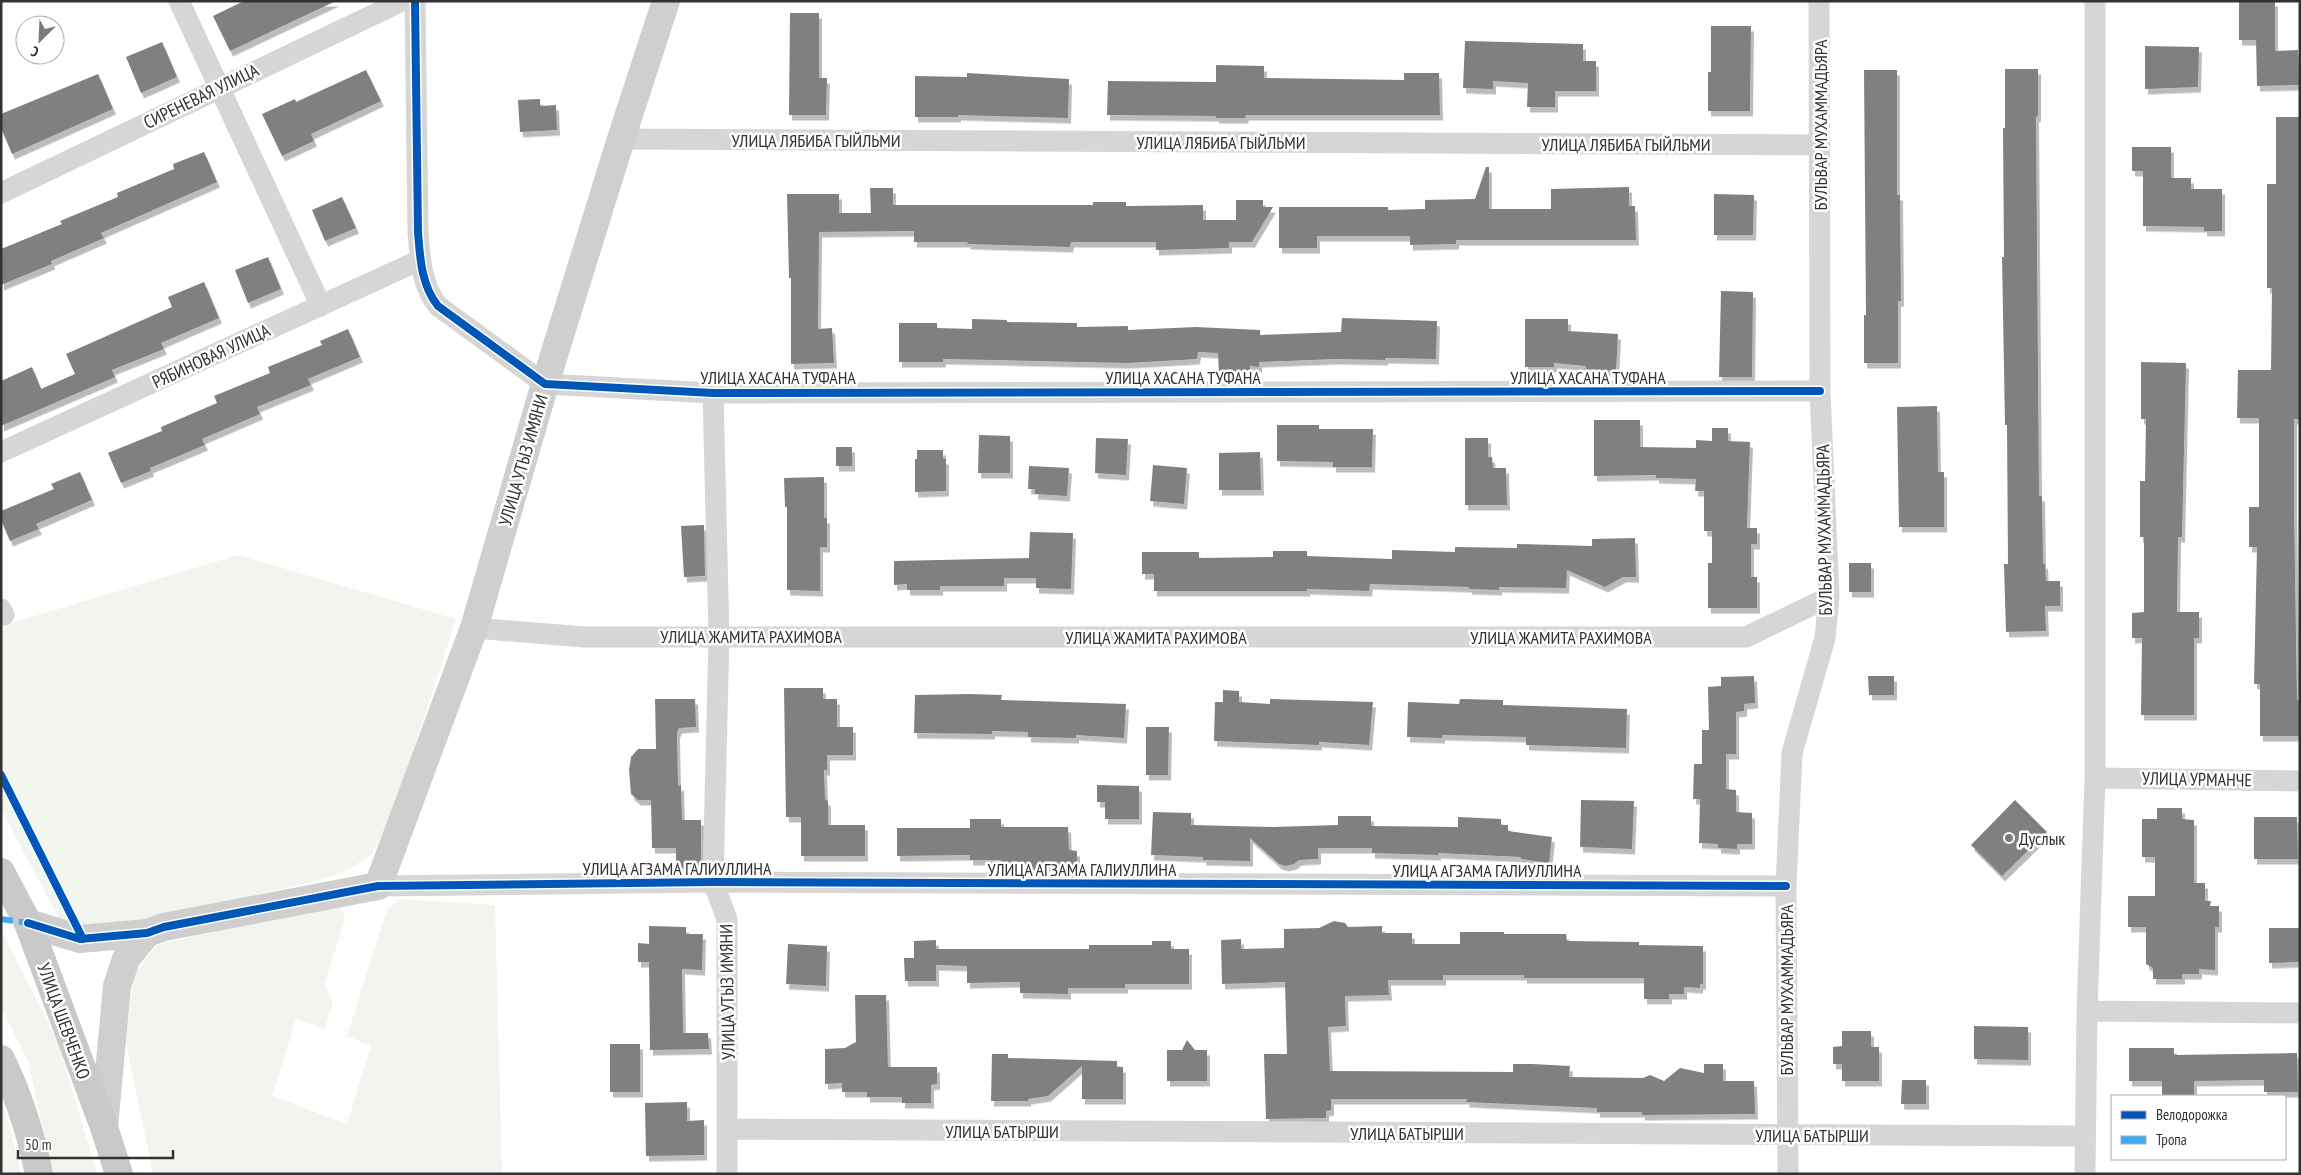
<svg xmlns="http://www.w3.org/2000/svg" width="2301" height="1175" font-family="'PT Sans Narrow',sans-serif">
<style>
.green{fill:#f1f5ed}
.building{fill:#808080;filter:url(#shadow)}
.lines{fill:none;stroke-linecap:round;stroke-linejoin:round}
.street{stroke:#d6d6d6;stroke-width:21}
.secondary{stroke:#cfcfcf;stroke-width:28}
.primary{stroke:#c9c9c9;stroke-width:28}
.quiet{stroke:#3fa9f5;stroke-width:6;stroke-dasharray:12 6;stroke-linecap:butt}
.cycleway-casing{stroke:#fff;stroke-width:11}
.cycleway{stroke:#0057b8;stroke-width:8}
.poi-dot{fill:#7a7a7a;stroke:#fff;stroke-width:2}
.labels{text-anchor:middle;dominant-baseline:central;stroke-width:5;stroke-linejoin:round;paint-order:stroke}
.street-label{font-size:18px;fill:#323232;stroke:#fff}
.poi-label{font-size:18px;fill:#323232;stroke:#fff;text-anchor:start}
</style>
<defs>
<filter id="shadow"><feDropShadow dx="3" dy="5.5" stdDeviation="0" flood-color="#0004"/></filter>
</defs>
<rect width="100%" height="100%" fill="#fff"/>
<path class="green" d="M238,555L456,619L391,819L371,855L344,872L313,882L138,921L74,926L58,917L1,809V626Z
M400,899L495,905L502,1174H153L126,1042L134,974L157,945L333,904L342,910L345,920L324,985L333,1002L325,1029L296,1019L272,1096L347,1124L371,1046L347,1036L387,910Z
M1,929L58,1042L97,1174H53L28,1061L1,1007Z
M1,1096H2L21,1174H1Z"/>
<path class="building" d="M244,1H336L230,51L213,16Z
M2239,1H2275V51L2298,50L2299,85L2257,86L2256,40H2239Z
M790,13H819V78H827L826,115H789Z
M1711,26H1751L1750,111H1708V72H1711Z
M1465,41L1583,44V61H1596V91H1555V107H1527L1528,83L1493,81V89L1463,88Z
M162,42L177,77L141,93L126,57Z
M2145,46L2199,47L2198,87L2145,89Z
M1216,65L1264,66V78L1404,80V73H1439L1440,115H1246L1245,118H1216V116L1107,115L1108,81L1216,82Z
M2005,69H2038V116L2036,117L2039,496H2042L2043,564L2045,563L2046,581H2060V606H2045L2046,631L2006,632L2004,564H2008L2007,425H2005L2002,257H2004L2003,128H2005Z
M366,70L381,101L311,134L314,141L282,156L262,114L295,99L296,102Z
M1864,70H1897V195H1900L1901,301H1898V363H1864V315H1866Z
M967,73L1069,79L1068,118L958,115V117H915V76L967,77Z
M98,74L113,109L12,154L1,128V114Z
M540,99V106L556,105L557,130L520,132L518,100Z
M2276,117H2300V419H2294V508L2297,700H2300V736H2260V684H2254L2257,547H2249V507H2259V418H2237L2238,370H2271L2272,288H2267V184H2276Z
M2132,147H2171V178H2191V189H2222V231H2204V227L2143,226V171H2132Z
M204,152L217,182L101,233L104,238L51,261L52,264L1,285V249L62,224L60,221L118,197L117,193L174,169L173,164Z
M1486,167H1489V209H1551V189L1629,187V206H1635L1636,240H1456V244L1410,245V236H1317V248H1279V207H1388V210L1425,209V200L1475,199Z
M870,188H893V205H1093V202H1126V206L1203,205V220H1236V200H1263V207H1273L1252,242H1229V248L1156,250V242H1071L1070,247L967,244L968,242H914V231L819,232L818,329L832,328L834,363L791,364V278H789L787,194H839V213H871Z
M1714,194L1754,195L1753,235H1714Z
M342,197L356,228L325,241L312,210Z
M268,257L281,289L248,303L235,270Z
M204,282L219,318L161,343L164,349L112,370L115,377L1,426V381L32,367L41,389L75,374L66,354L172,307L168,297Z
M1721,291L1753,292L1752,377H1719Z
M1342,318L1437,321L1436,359L1385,358V360L1336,359L1259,362V367L1250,366V375L1219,374L1218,353L1198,352L1197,359L1128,363L943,359V362H899V323H937V328L972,329V319L1007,320V322L1077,323V327L1128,326V330L1196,327L1260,330V335L1341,332Z
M1525,319H1568V331L1618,334L1616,371L1586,369V366L1554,363V367H1525Z
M348,329L360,357L308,379L311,385L257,407L260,414L202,439L205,445L150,468L151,471L121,483L108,453L162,431L161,427L217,403L214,396L270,373L268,367L322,345L320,341Z
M2141,362L2186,363L2182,537H2178L2177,612H2199V638H2194V715H2141L2142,638H2132V613L2144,612V537H2140V481H2145L2146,419H2141Z
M1937,406L1938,472H1944V527H1899L1897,407Z
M1594,420H1640V447L1696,448V440L1712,441V428H1728V441L1750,442L1747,528H1757V544H1751V577H1757V608H1708V563H1712V531H1704V491H1695L1696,479L1656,478V475L1594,476Z
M1277,425H1319V429H1373L1372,467H1333V462L1277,461Z
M979,435L1010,436V473H978Z
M1096,438L1128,439L1126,475L1095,473Z
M1465,438H1488V457H1492L1493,468H1506L1507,505H1465Z
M836,447H852V466H836Z
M917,450H943V459H946V491L915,492V459H917Z
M1260,452L1261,490H1219V453Z
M1153,465L1187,468L1184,504L1150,501Z
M1029,466L1069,468L1067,496L1035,494V489H1028Z
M80,472L92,500L36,524L39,529L10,541L1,520V511L54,489L51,484Z
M824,477V518H827V547H820V591L787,590V507H785L784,478Z
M704,525L705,576L684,577L681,526Z
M1030,532L1073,533L1071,589L1036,588V578H1004V586H940V590H907V584L894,585V561L1029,558Z
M1635,538L1636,577H1623L1605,587L1567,570L1566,588L1499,587V590L1469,589V587L1370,584L1369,591L1307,589V591H1154V574H1142V552H1199V558L1273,557V551H1307V556L1392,559V550L1455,552V547L1517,548V544L1592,546V539Z
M1849,563H1871V592H1849Z
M1754,676L1755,703L1744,704V711L1736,712V754H1726V789L1736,790V812L1752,813V844H1737V849L1718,848V844L1699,843L1700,799H1693L1694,764H1702V730H1709L1708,687L1721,686V677Z
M1868,676H1894V695H1869Z
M784,688H823V699H837V727H853V755H827V770H824L825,799L828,801V825H865V856H801V817H786Z
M1223,690L1239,691V702L1270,704V699L1373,702L1369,745L1319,742V745L1214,741L1215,702H1223Z
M969,694L1002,695L1001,700L1126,704L1124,738L1076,735V738L1028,737V732L992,731V734L914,733L915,695Z
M655,699H695L696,727L679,728L677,733L678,786L681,785L682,820H701V868H676V848H652L651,800H638L631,794L629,770L631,757L638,749H656Z
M1460,699L1503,700V705L1627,709L1626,748L1526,745V737L1442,735V738L1407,737L1408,702L1459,704Z
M1146,727H1169L1168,775H1146Z
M1097,785L1139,786V819H1105V802H1097Z
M1581,800L1634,801L1632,849L1580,847Z
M2015,800L2047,832L2002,876L1971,845Z
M2157,808H2182V819L2194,820V883H2205V901H2211L2210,906H2219V927H2215V970L2199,969V974H2182V979H2153V968L2146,964V927H2128V896H2155V857H2142V819H2157Z
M1153,812L1191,813V825L1273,827L1338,825V816H1371V826L1458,827V817L1501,819V825H1508V831L1552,837L1549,863L1521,859V857L1438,853V855L1372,853V848H1318V859L1299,860L1294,864L1286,866L1279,864L1250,838V861L1203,860V857L1151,855Z
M2254,817H2297L2298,859H2254Z
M970,819H1001V827H1068L1069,850L1077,851V869L1001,870V860H970V855L897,856V828H970Z
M1334,921L1345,923L1348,927L1382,926V933H1412V944H1460V932H1504V934H1566L1567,941L1639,942V945L1703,946V984H1700V988L1684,987V994H1669V999H1644V978H1524V975H1443V980H1388L1389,995L1345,996L1346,1026L1328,1027L1330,1071L1513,1072V1064H1532L1570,1066L1569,1077L1643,1078L1650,1075L1664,1081L1680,1068L1704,1073V1064H1723V1081H1754L1755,1114L1642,1115V1112H1597V1108L1466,1102L1467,1099H1331V1110L1326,1111V1118L1266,1119L1264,1054H1287L1285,982L1222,984L1221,940L1241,939V949L1284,948V929L1319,928Z
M649,926L686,927V934H703L702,970L682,969L683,1033H708L709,1049L650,1050L649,962H638V943L649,944Z
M2269,928H2300V962L2269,963Z
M936,940V949H1089V945H1152V941H1171V949H1189V984H1125V988H1068V994L1020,993V982L967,983V966L936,965V981H905L904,958H914V941Z
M788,944L827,946L826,986L786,984Z
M855,995H886L888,1067H937V1084L931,1085V1103H902V1097H867V1092H842V1083L825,1084V1049L845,1048L856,1042Z
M1974,1026L2028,1027V1060L1974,1059Z
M1842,1031H1871V1047H1879V1081H1842V1064H1833V1047L1842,1046Z
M1187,1040L1195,1050H1207V1081H1167V1050H1182Z
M610,1044H640V1092H610Z
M2129,1048H2174V1055L2297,1053L2298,1092H2264V1080L2194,1081V1096H2162V1081H2129Z
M992,1054H1008V1058L1117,1061V1067H1123V1099H1082V1066L1048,1096L1028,1099V1101H991Z
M1902,1080H1926V1104H1901Z
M687,1102V1121L704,1120V1155L646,1156L645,1103Z"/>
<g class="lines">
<path class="street" d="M179,1L321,306
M415,1L418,232C420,257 421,285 438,306L545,384L713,393L1820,391
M621,139L1820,145
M1,193L402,1
M713,393L719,636L713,882L727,919V1174
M1,452L420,260
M1,609L4,615
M474,628L585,637H1746L1829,597
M2095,778L2300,781
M378,886L713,882L1786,886
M2087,1011L2300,1013
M729,1129L2086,1136
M1788,1174L1786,886L1792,753L1825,638L1829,597L1820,391L1819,1
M2085,1174L2087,1011L2095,778V1"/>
<path class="secondary" d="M28,923L80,939L147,933L164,927L378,886L474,628L545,384L621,139L666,1
M104,1127L117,986L126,959L147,933"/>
<path class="primary" d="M1,872L28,923L104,1127L119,1174
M1,1059C19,1096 31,1134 39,1174"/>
<path class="quiet" d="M1,919L28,923"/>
<g class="cycleway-casing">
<path id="cycleway" d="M415,1L418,232C420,257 421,285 438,306L545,384L713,393L1820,391
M1,775L83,939
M28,923L80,939L147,933L164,927L378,886L713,882L1786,886"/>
</g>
<use href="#cycleway" class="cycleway"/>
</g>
<circle class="poi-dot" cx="2009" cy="838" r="5"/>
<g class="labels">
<g class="street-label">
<text transform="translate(201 96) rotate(-26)">СИРЕНЕВАЯ УЛИЦА</text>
<text transform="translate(1820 125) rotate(-90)">БУЛЬВАР МУХАММАДЬЯРА</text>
<text x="816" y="140">УЛИЦА ЛЯБИБА ГЫЙЛЬМИ</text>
<text x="1221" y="142">УЛИЦА ЛЯБИБА ГЫЙЛЬМИ</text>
<text x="1626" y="144">УЛИЦА ЛЯБИБА ГЫЙЛЬМИ</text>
<text transform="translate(211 356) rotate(-25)">РЯБИНОВАЯ УЛИЦА</text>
<text x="778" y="377">УЛИЦА ХАСАНА ТУФАНА</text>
<text x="1183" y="377">УЛИЦА ХАСАНА ТУФАНА</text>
<text x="1588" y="377">УЛИЦА ХАСАНА ТУФАНА</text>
<text transform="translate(523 460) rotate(-74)">УЛИЦА УТЫЗ ИМЯНИ</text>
<text transform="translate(1824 530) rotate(-91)">БУЛЬВАР МУХАММАДЬЯРА</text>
<text x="751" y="636">УЛИЦА ЖАМИТА РАХИМОВА</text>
<text x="1156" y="637">УЛИЦА ЖАМИТА РАХИМОВА</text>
<text x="1561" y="637">УЛИЦА ЖАМИТА РАХИМОВА</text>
<text transform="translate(2197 779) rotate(1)">УЛИЦА УРМАНЧЕ</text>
<text x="677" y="868">УЛИЦА АГЗАМА ГАЛИУЛЛИНА</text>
<text x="1082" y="869">УЛИЦА АГЗАМА ГАЛИУЛЛИНА</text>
<text x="1487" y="870">УЛИЦА АГЗАМА ГАЛИУЛЛИНА</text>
<text transform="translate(1786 990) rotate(-90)">БУЛЬВАР МУХАММАДЬЯРА</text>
<text transform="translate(727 992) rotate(-91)">УЛИЦА УТЫЗ ИМЯНИ</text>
<text transform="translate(64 1021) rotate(70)">УЛИЦА ШЕВЧЕНКО</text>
<text x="1002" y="1131">УЛИЦА БАТЫРШИ</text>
<text x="1407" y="1133">УЛИЦА БАТЫРШИ</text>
<text x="1812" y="1135">УЛИЦА БАТЫРШИ</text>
</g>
<g class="poi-label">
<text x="2019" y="838">Дуслык</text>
</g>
</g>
<rect width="2301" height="1175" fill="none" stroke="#323232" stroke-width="5"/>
<rect x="2111" y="1095" width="175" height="65" fill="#ffffff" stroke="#adadad"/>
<rect x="2121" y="1111" width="25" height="8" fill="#0057b8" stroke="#adadad"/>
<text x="2156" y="1120" font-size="15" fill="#323232">Велодорожка</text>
<rect x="2121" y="1136" width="25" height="8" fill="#3fa9f5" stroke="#adadad"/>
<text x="2156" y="1145" font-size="15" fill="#323232">Тропа</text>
<g transform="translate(40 40) rotate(204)"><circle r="24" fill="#ffffff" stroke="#adadad"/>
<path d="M0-4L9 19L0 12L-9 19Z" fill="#7a7a7a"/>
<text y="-8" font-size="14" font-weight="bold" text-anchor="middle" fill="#323232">С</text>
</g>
<path d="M18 1150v8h155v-8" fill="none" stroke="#323232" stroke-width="2.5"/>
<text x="25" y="1150" font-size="15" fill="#323232" stroke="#ffffff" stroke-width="4" paint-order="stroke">50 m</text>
</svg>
